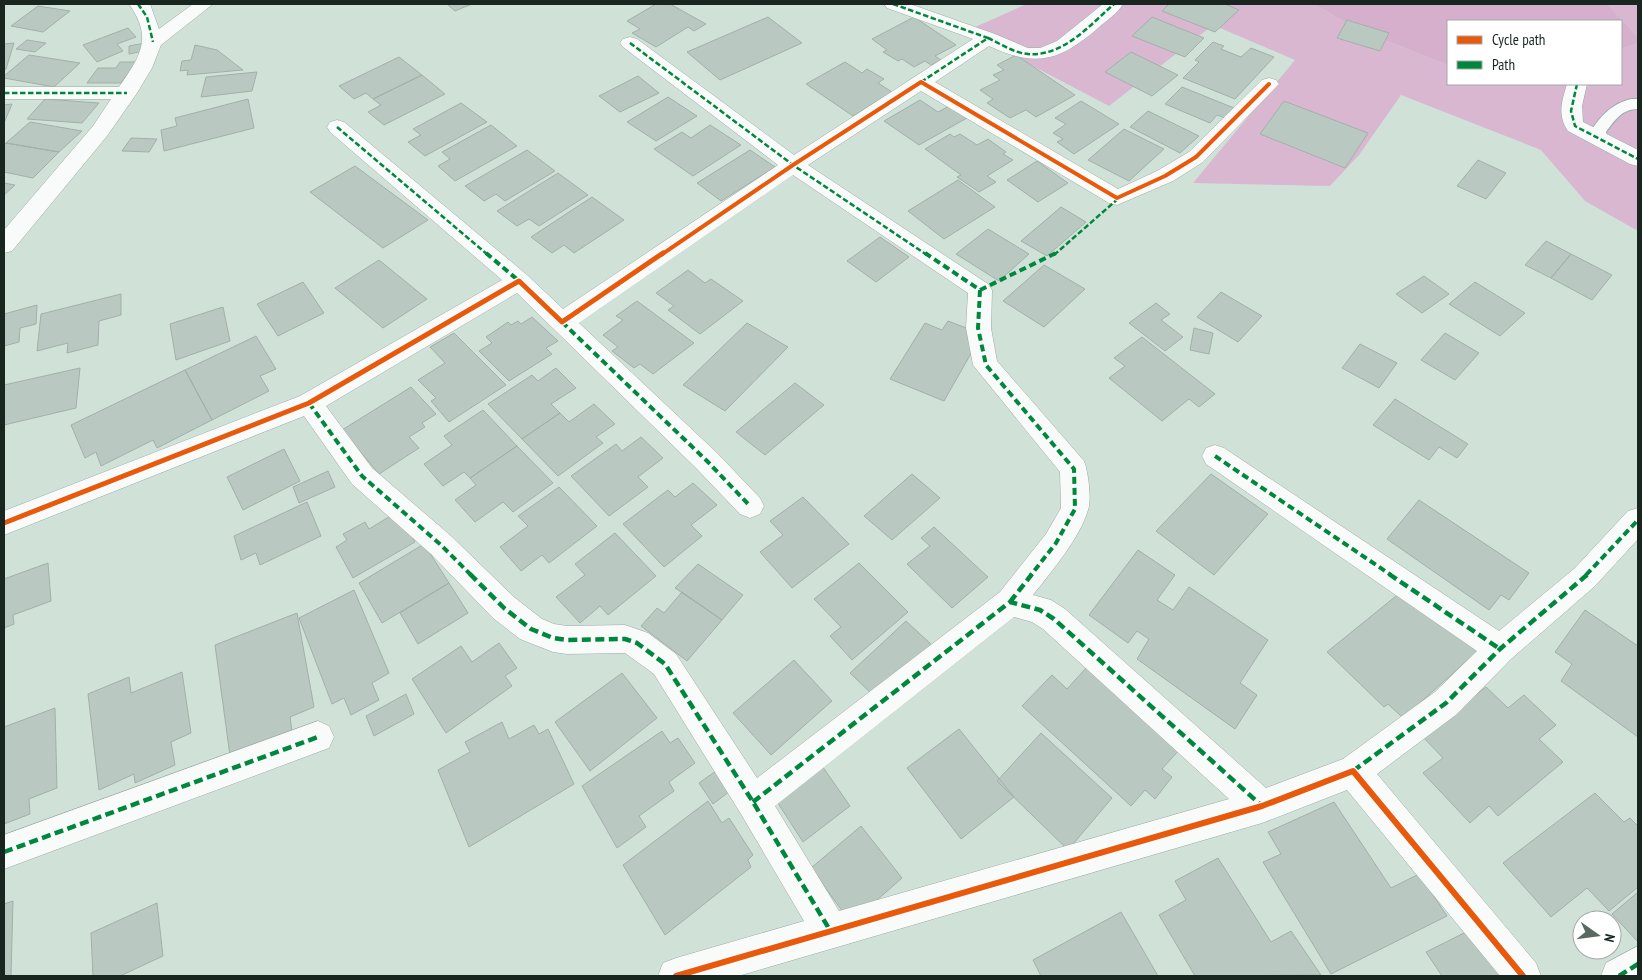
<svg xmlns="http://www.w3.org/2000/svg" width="1642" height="980" font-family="'PT Sans Narrow',sans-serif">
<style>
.green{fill:#d9b7d0}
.forest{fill:#d5afcb}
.building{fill:#b9c8c0;stroke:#a2b0a9}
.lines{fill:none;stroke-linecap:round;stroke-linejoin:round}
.lane-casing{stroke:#9caaa3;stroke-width:2}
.street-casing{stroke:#9caaa3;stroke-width:1}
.lane{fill:#f8fbf9;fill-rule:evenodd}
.street{fill:#f8fbf9;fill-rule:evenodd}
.quiet-far2{stroke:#00873e;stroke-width:2.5;stroke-dasharray:5.5 2.5;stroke-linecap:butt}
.quiet-far1{stroke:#00873e;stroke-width:4;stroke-dasharray:7 4;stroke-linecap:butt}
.quiet{stroke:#00873e;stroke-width:4.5;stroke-dasharray:9 4.5;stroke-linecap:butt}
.cycleway-far2-casing{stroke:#fff;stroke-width:6}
.cycleway-far1-casing{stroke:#fff;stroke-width:8}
.cycleway-casing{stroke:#fff;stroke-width:9}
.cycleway-far2{stroke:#e8590c;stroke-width:4}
.cycleway-far1{stroke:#e8590c;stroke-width:5}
.cycleway{stroke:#e8590c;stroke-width:6}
</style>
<rect width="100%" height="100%" fill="#d0e2d8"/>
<path class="green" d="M1027,4H1314L1359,30L1448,65V84H1621V49L1638,43V231L1585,201L1541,150L1401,95L1359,155L1330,186L1193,183L1295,60L1213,25L1109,106L966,31Z
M1607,4H1638V37Z"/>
<path class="forest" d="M1314,4H1607L1638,37V43L1621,49V21H1448V65L1359,30Z"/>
<path class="building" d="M447,4H472L455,11Z
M656,4H670L706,24L694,31L688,27L656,47L632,33L640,29L627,21Z
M1169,4H1225L1239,10L1215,32L1162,11Z
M38,6L70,11L43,32L11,26Z
M768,17L802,43L720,80L687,52Z
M914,17L956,45L935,56L941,60L931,65L925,61L914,67L902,59L898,61L883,52L887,50L872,39Z
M1152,17L1204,38L1185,57L1132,36Z
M1347,20L1389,33L1380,51L1337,38Z
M128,28L136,37L117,44L123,51L97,62L83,45Z
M27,40L46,43L35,52L16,49Z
M1213,42L1224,46L1221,49L1241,57L1251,48L1274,57L1235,99L1183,78L1199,62L1195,60Z
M14,43L6,69L4,70V44Z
M145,43L144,51L129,54V46Z
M195,45L217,50L243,70L187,75L188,70L180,71L182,61L191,60Z
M1131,52L1178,75L1152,96L1105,72Z
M29,55L80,63L54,87L4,78V76Z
M1016,55L1075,95L1036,117L1026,110L1010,118L987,103L993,99L980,90L1000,80L993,75L1004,70L997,65Z
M399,57L422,75L373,99L366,93L354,99L339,86Z
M120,62H136L121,83H87L98,68H116Z
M845,62L862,73L867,69L884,79L878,83L892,92L853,116L806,84Z
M257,72L252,91L201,97L206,77Z
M422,75L445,94L384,125L368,112L381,105L373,99Z
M638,76L659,93L620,112L599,96Z
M1182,87L1234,108L1225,118L1217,115L1210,123L1165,104Z
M668,97L697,116L656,141L627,122Z
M45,99L99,103L82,123L27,119Z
M248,99L254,128L164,151L161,130L177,126L175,118Z
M920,100L938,112L949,106L967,118L919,145L884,121Z
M1081,101L1119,124L1074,154L1057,142L1063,139L1053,133L1066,124L1055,118Z
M1284,101L1368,133L1345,168L1260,134Z
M461,103L487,122L425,156L408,142L421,135L413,129Z
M12,104L4,123V105Z
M1148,111L1199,136L1180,153L1130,127Z
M30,122L82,131L59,152L6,143Z
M491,125L517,146L455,181L438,166L450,159L442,152Z
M710,125L741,145L693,176L654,149L682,132L691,138Z
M1124,129L1164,149L1129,181L1088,160Z
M950,134L954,137L960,134L977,145L988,139L1006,152L1003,154L1013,160L987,176L996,182L979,192L957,177L961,175L925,149Z
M131,138L157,139L149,152L122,151Z
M6,143L59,152L33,178L4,172V145Z
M527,150L555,171L505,201L496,194L484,201L465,186Z
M750,150L775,167L721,201L697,183Z
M1478,160L1506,173L1486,199L1457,186Z
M1037,161L1068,183L1038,202L1007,180Z
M355,166L428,220L383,248L310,192Z
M558,173L588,195L539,226L529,219L517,226L497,211Z
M958,180L995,207L944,239L908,211Z
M4,183L15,185L4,195Z
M592,197L624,220L574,253L564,245L552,253L531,237Z
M1061,207L1086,222L1047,256L1021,241Z
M988,229L1029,254L999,281L956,254Z
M880,237L909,257L876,282L847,261Z
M1546,241L1571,254L1551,278L1525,265Z
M1571,254L1612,275L1592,300L1551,278Z
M379,260L427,299L383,328L335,288Z
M1044,265L1085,289L1044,327L1003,301Z
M688,270L705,283L711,279L743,301L700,334L668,310L674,306L656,293Z
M1424,276L1449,294L1422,313L1396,294Z
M303,282L324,313L278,336L257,304Z
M1475,282L1525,313L1500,336L1449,304Z
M1221,292L1262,316L1238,342L1197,317Z
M121,294V315L99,321L98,345L67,353L68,343L37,351L41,314Z
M637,301L694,343L653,374L640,364L634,368L612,351L618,347L603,335L623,320L616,316Z
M1156,303L1170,314L1161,320L1183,337L1165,351L1129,323Z
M37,305L36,324L20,328L19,342L4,346V314Z
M223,307L230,341L176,360L170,324Z
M532,317L558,341L546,348L552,354L509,381L479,351L492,343L486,337L508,322L511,325L518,321L521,324Z
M948,321L974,331L977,343L944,401L890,379L925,323L942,330Z
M747,323L788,347L725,411L683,385Z
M1194,328L1213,333L1209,354L1190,350Z
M454,333L506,385L449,422L431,401L436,398L418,380L445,363L430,347Z
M1445,333L1479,353L1455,380L1421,360Z
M256,336L276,369L260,376L269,391L212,420L185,370Z
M1142,337L1215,394L1199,407L1189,399L1162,421L1109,378L1125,366L1114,358Z
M1360,344L1397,363L1379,388L1342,368Z
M80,368L76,408L4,425V385Z
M556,368L576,388L551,404L560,413L522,439L488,404L532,375L538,381Z
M185,370L212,420L157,448L153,440L101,466L96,452L85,458L71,425Z
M795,383L824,405L765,455L736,432Z
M411,387L436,414L422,423L425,427L409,437L419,448L379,474L342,430Z
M1395,399L1468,444L1457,458L1439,447L1429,460L1373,425Z
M594,404L615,424L596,437L603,443L558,476L522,439L560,413L569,422Z
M483,410L517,446L470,478L464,472L443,486L424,464L452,445L444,436Z
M641,437L663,458L638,477L648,487L609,516L571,476L616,444L622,451Z
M517,446L553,483L513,512L503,502L475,522L455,500L476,485L470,478Z
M284,449L300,481L243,510L227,477Z
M328,471L335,487L299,503L293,487Z
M912,474L940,498L892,540L864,516Z
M1211,474L1268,514L1214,575L1156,531Z
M693,483L717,505L691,525L702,536L664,567L623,524L668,490L675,497Z
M559,487L597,526L549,563L542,555L521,571L500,547L528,526L518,516Z
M803,497L849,544L792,588L760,552L783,535L770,521Z
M1419,500L1529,573L1509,600L1501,595L1489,610L1387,539Z
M307,502L321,536L260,565L256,553L241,560L234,536Z
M397,512L415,542L353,578L336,547L347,540L343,534L365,522L369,529Z
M934,527L988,577L952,608L907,564L930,546L921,538Z
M615,533L656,576L608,615L600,606L580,623L556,597L585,575L575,564Z
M424,544L449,583L382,623L359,583Z
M1138,550L1175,575L1157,600L1173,610L1189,587L1268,640L1240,683L1257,695L1235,729L1137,659L1149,639L1137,631L1128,643L1089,615Z
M48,563L51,601L13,615L14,624L4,628V579Z
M859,563L908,612L852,660L830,636L841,627L814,599Z
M698,564L743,595L722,620L675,588Z
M449,583L468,613L418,644L400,613Z
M354,590L389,673L372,683L379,700L351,715L344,698L332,704L299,618Z
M682,592L722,620L687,661L641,626L657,608L664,613Z
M1401,592L1479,650L1403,718L1388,704L1384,707L1327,652Z
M1585,610L1638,646V737L1561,681L1572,664L1555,652Z
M297,613L314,707L290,717L292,731L230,756L215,645Z
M906,621L933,646L877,699L850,673Z
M499,643L517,668L505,676L512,686L446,733L412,679L461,646L472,662Z
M794,660L832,701L771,755L733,713Z
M1086,668L1180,749L1162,769L1172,777L1155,799L1145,790L1131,806L1022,706L1052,675L1067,689Z
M182,672L191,733L171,742L175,765L135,783L134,774L99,790L88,694L129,677L131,693Z
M622,673L657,718L590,771L555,722Z
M1486,687L1508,708L1524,695L1556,725L1539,739L1563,762L1498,816L1489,806L1470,823L1423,773L1443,758L1422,736Z
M406,694L414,714L374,736L366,716Z
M55,708L57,788L29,799L30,814L4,824V727Z
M502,722L509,739L534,725L539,734L548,729L574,784L469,847L438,770L470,752L465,742Z
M959,729L1014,797L961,839L907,768Z
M662,731L670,743L678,738L695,763L669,782L674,791L639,816L646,827L617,848L582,786Z
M1041,733L1112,798L1068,850L997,781Z
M818,760L850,806L803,842L772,794Z
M720,768L734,788L713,804L699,783Z
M1595,793L1624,822L1630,818L1638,826V887L1609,911L1587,888L1551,917L1503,863Z
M708,801L722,823L729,818L753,855L748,860L751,867L665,935L623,865Z
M1334,802L1391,888L1419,874L1447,916L1331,974L1263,862L1281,854L1268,832Z
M861,826L902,878L851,923L811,868Z
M1218,858L1271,942L1291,931L1321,975L1195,976L1159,915L1186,900L1175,881Z
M1638,892V942L1612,914Z
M13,901L11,976H4V904Z
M157,903L163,956L120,976H93L91,933Z
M1121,912L1158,976H1041L1033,960Z
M1470,930L1502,976H1442L1426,952Z"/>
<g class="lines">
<g class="lane-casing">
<path id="lane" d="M1631,99H1638V109C1622,109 1615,120 1606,132L1608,140L1605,143H1595L1590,132C1601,116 1611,104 1631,99Z"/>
</g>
<g class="street-casing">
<path id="street" d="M129,4H150L159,29L193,4H213L161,45L152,68L137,93L107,136L12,251L4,253V230L93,126L111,99H4V87H119C141,55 153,38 129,4Z
M884,4H910L995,34L1028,48H1040L1057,41L1103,4H1123C1118,13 1106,21 1098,28C1060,61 1036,68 989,46L935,82L1118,189L1157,171L1189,152L1262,80L1269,78L1276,80L1279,84L1203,162L1173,181L1117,205L1109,203L921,91L808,165L988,284L992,290L991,328L997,361L1084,461C1088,471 1092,500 1088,510C1080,538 1051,572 1033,595L1051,600L1065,609L1266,788L1343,759L1435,692L1477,651L1206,464L1202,456L1206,448L1215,445L1224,448L1499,631L1575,568L1628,511L1638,508V539L1595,586L1511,659L1457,714L1377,774L1536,963L1541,976H1500L1347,790L1262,823L738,976H658L663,963L676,958L804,921L741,814L654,674L625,653L567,654L553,652L520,639L493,618L431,554L352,484L304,416L4,535V511L300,396L502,280L330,132L327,127L330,122L337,120L344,122L527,275L563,309L778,165L623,47L620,43L623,39L630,37L637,39L794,155L973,39L887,8ZM793,175L968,293L966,328L973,365L1060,472L1061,508L1046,534L1000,592L757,778L676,654L648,633L625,625L567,626L554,624L542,619L515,598L451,536L372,468L326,406L517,293L697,469L740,514L750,518L760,514L764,506L760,498L717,453L579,323ZM1014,617L1032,622L1043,629L1229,799L839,911L775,806Z
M1567,84H1587L1582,106L1583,122L1638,150V166L1630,164L1568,131C1557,115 1562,101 1567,84Z
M318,721L329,726L334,737L329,748L4,869V835Z
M1638,946V976H1601L1606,963Z"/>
</g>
<use href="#lane" class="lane"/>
<use href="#street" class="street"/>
<path class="quiet-far2" d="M138,4L147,17L153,42
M893,4L988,38
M630,43L793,165L927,255
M921,82L988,38C1001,44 1014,53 1028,54C1063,57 1090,25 1114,4
M1577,84L1571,111L1575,126L1638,159
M4,93H127
M337,127L488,255
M1054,255L1120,197"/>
<path class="quiet-far1" d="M486,253L519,281
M925,253L980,290
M980,290L978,328L986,365L1074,469L1075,509L1056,543L1031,575
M980,290L1056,253
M562,322L707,461L750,506
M309,403L362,476L441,545L471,575
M1215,456L1391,575
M1586,575L1638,520"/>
<path class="quiet" d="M470,574L504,608L531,629L553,638L567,640L625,639L637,643L665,664L753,802L831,932
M1389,574L1500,649
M1010,602L1032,574
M1353,771L1446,703L1500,649L1588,574
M753,802L1010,602L1040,610L1054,619L1262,806
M4,852L318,737
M1619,976L1638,964"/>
<g class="cycleway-far2-casing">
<path id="cycleway-far2" d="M661,255L793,165L921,82L1117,198L1165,176L1196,157L1269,84"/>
</g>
<g class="cycleway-far1-casing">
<path id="cycleway-far1" d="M4,523L309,403L519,281L562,322L663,253"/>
</g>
<g class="cycleway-casing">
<path id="cycleway" d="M676,976L1262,806L1353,771L1523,976"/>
</g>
<use href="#cycleway-far2" class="cycleway-far2"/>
<use href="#cycleway-far1" class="cycleway-far1"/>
<use href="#cycleway" class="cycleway"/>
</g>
<rect width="1642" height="980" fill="none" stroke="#19261f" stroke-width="10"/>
<rect x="1447" y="20" width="175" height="65" fill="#ffffff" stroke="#a3a8a5"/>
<rect x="1457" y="36" width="25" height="8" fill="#e8590c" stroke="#a3a8a5"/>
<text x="1492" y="45" font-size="15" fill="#19261f">Cycle path</text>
<rect x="1457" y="61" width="25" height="8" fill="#00873e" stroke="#a3a8a5"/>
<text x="1492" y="70" font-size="15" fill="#19261f">Path</text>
<g transform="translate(1597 935) rotate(104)"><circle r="24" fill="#ffffff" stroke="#a3a8a5"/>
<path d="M0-4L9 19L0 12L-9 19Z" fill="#596860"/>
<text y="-8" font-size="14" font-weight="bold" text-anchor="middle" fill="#19261f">N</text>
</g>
</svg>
